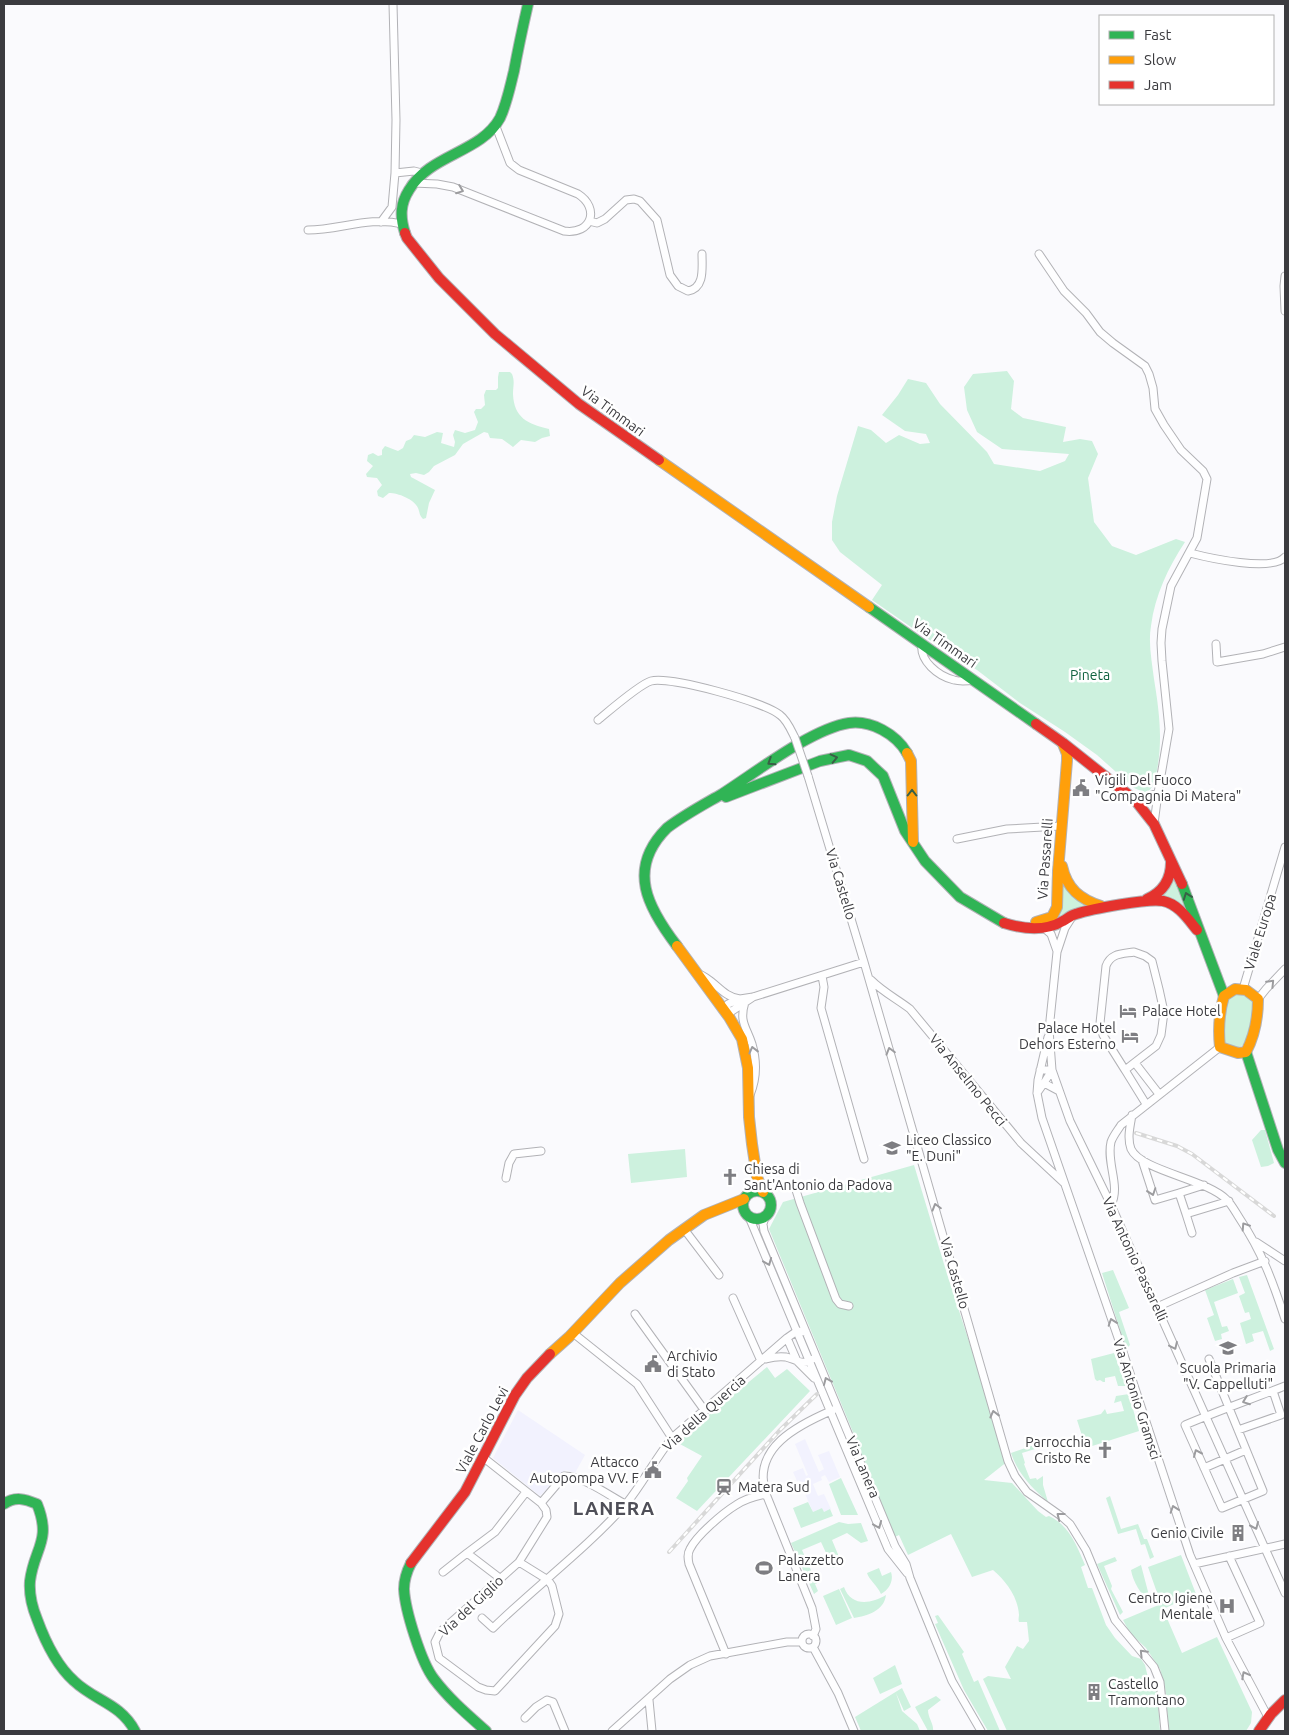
<svg xmlns="http://www.w3.org/2000/svg" width="1289" height="1735" font-family="Ubuntu,sans-serif">
<style>
.built{fill:#f2f2fe}
.green{fill:#cdf1de}
.lines{fill:none;stroke-linecap:round;stroke-linejoin:round}
.street-casing{stroke:#b2b2b6;stroke-width:9}
.fast-casing{stroke:#b2b2b6;stroke-width:12}
.slow-casing{stroke:#b2b2b6;stroke-width:12}
.jam-casing{stroke:#b2b2b6;stroke-width:12}
.street{stroke:#fefeff;stroke-width:7}
.fast{stroke:#30b455;stroke-width:10}
.slow{stroke:#ff9f0a;stroke-width:10}
.jam{stroke:#e5322d;stroke-width:10}
.rail-casing{stroke:#d8d8d8;stroke-width:4}
.rail{stroke:#fff;stroke-width:2;stroke-dasharray:5.5;stroke-linecap:butt}
.street-bridge-casing{stroke:#b2b2b6;stroke-width:9;stroke-linecap:butt}
.street-bridge{stroke:#fefeff;stroke-width:7}
.oneway{stroke:#9c9c9f}
.oneway2{stroke:#385f46}
.labels{text-anchor:middle;dominant-baseline:central;stroke-width:5;stroke-linejoin:round;paint-order:stroke}
.street-label{font-size:14px;fill:#3b3b3f;stroke:#fff}
.park-label{font-size:14px;fill:#106240;stroke:#fff}
.poi-label{font-size:14px;fill:#3b3b3f;stroke:#fff;text-anchor:start}
.district-label{font-size:19px;font-weight:bold;letter-spacing:1px;fill:#4f4f58;stroke:#fff}
</style>
<rect width="100%" height="100%" fill="#fafafd"/>
<path class="built" d="M518,1410L585,1455L575,1473L566,1470L540,1496L493,1458Z
M805,1439L819,1472L824,1469L818,1455L829,1451L840,1477L829,1482L825,1475L821,1477L822,1480L813,1484L818,1496L824,1494L831,1509L824,1513L822,1508L813,1512L799,1480L797,1481L793,1472L803,1468L806,1476L808,1475L795,1444Z"/>
<path class="green" d="M1007,371L1014,381L1011,409L1023,418L1066,427L1063,442L1080,439L1092,441L1098,454L1088,478L1094,522L1112,546L1136,555L1176,539L1185,542C1168,568 1155,595 1151,626C1148,643 1152,662 1154,679C1159,710 1163,739 1157,770C1155,779 1154,788 1146,793L1134,788L1097,755L1065,732L1020,703L977,670L947,652L872,600L882,585L840,552L832,540V522L837,496L858,426L871,430L886,443L899,435L920,444L930,443L926,434L905,431L882,415L898,395L908,379L926,383L940,404L987,452L994,464L1040,471L1065,461L1069,454L1002,449L977,432L967,410L964,387L973,374Z
M499,372H510L512,374C515,381 513,387 513,394C514,418 528,424 549,429L550,436L542,438L535,442L521,440L513,447L502,439L490,438L488,433L484,432L463,444L455,455L434,466L429,472L424,475L416,473L410,474L411,477L435,490L429,503L426,518L423,519C419,515 420,513 418,508C414,499 398,493 389,493L383,498L378,496L377,491L382,485L377,478L367,477L366,474L373,466L367,461L368,455L373,453L378,456L382,455V450L385,446L398,451L403,448L406,441L411,439L414,435L425,437L437,432L443,433L441,443L454,447L455,442L453,435L455,430L465,433L475,430L478,422L474,412L476,409H481L485,405L484,395L486,390H496L498,388V377Z
M1174,872L1194,921L1161,896Z
M1061,880L1089,907L1055,921Z
M1236,995C1243,995 1250,996 1253,1003C1255,1010 1251,1019 1250,1026C1249,1030 1249,1034 1248,1038C1245,1048 1233,1050 1226,1044C1220,1039 1224,1008 1227,1002C1229,998 1233,997 1236,995Z
M1261,1130H1265L1274,1163L1268,1166L1261,1167L1252,1140Z
M685,1149L687,1177L631,1183L628,1154Z
M914,1165L947,1274L1008,1461L984,1480L1012,1483L1038,1511L1046,1517L1049,1516C1069,1525 1077,1546 1085,1565L1081,1567L1088,1588H1092L1106,1625L1115,1638L1132,1656L1141,1659L1145,1665L1149,1682L1154,1681L1157,1688L1160,1731H1007L983,1679L988,1676L1011,1679L1005,1667L1017,1646L1023,1649L1029,1641L1027,1622H1019C1018,1619 1019,1617 1019,1615C1018,1597 1006,1581 993,1570L972,1577L951,1534L908,1555L899,1535L893,1538L855,1437L769,1229L783,1202Z
M1113,1270L1129,1308L1119,1312L1130,1345L1126,1349L1102,1273Z
M1247,1275L1274,1349L1270,1351L1263,1331L1252,1334L1254,1341L1246,1344L1240,1323L1251,1319L1249,1312L1245,1313L1239,1296L1245,1293L1239,1277Z
M1233,1279L1238,1293L1214,1302L1222,1327L1227,1326L1229,1331L1221,1334L1222,1339L1215,1341L1207,1318L1214,1315L1205,1290Z
M1114,1353L1126,1386H1118L1115,1376L1105,1378V1382H1103L1100,1380L1097,1381L1095,1379L1091,1359Z
M767,1367L775,1378L787,1369L810,1391L697,1511L676,1498L688,1481L687,1478L702,1456L678,1443L693,1428Z
M1129,1394L1139,1431L1086,1448L1077,1420L1101,1414L1105,1409L1107,1414L1124,1411L1121,1401L1114,1403L1116,1396Z
M1034,1445L1035,1449L1022,1453L1025,1463L1024,1464L1030,1479L1036,1478L1037,1480L1043,1476V1485L1048,1502C1032,1488 1018,1474 1011,1453Z
M841,1478L858,1515H841L829,1484Z
M1110,1496L1121,1529L1138,1524L1144,1539H1147L1154,1557L1150,1559L1145,1544L1141,1545L1136,1529L1118,1534L1106,1498Z
M808,1502L813,1512L822,1508L824,1512L830,1509L833,1516L801,1528L793,1508Z
M839,1522L848,1524L861,1523L868,1541L861,1543L847,1533L832,1540L842,1564L833,1568L821,1542L802,1550L817,1584H815L818,1591L814,1594L791,1543Z
M1181,1555L1196,1594L1163,1609L1182,1653L1217,1637L1252,1712L1251,1723L1246,1731H1169L1165,1687L1160,1669L1146,1648L1130,1633L1123,1620L1161,1604L1148,1567Z
M1115,1557L1117,1561L1104,1566L1112,1586L1111,1589L1123,1612L1120,1615L1097,1564Z
M1141,1565L1151,1603C1141,1595 1133,1582 1131,1570Z
M879,1568L882,1576L891,1572C894,1581 889,1590 881,1594C877,1585 869,1580 867,1573Z
M844,1587C851,1607 871,1604 886,1595C884,1611 867,1616 854,1618L840,1589Z
M839,1589L852,1618L836,1625L823,1596Z
M938,1615L964,1652L962,1654L974,1682L978,1680L1000,1731H988L964,1690L935,1624L938,1623L935,1616Z
M895,1665L902,1684L880,1694L873,1678Z
M902,1688L911,1707L904,1711L896,1693L902,1711L917,1724L920,1731H861L855,1717Z
M936,1696L941,1700L928,1710C928,1718 934,1724 933,1731H928L915,1707Z"/>
<g class="lines">
<g class="street-casing">
<path id="street" d="M395,173L414,171L422,173
M413,183L437,184L453,187L564,231C592,235 600,208 578,194L519,170L510,163L495,124
M589,221L597,223L605,219L626,200L634,199L640,201L657,220L670,275L678,286L688,291C705,288 702,268 702,254
M381,222L392,207L395,173L396,120L393,4
M308,230C340,230 369,216 402,224
M1039,254L1064,291L1086,313L1100,332L1113,343L1145,366L1149,374L1153,388L1155,409L1164,425L1181,450L1203,471L1207,479L1197,538L1171,586L1162,629L1161,643L1162,661L1169,729L1158,793
M1285,276L1284,286L1285,311
M1190,553C1209,558 1272,572 1285,557
M922,643C919,661 938,676 954,680C961,682 968,681 975,680
M1216,644L1217,662L1263,654L1285,647
M598,720C609,711 640,684 651,681C670,676 765,702 780,715C787,720 791,730 795,738
M808,776L864,962L1008,1461L1015,1476L1027,1492L1061,1516L1070,1524L1086,1550L1115,1620L1154,1667L1160,1682L1165,1731
M1131,797H1146L1158,793L1154,824
M957,839L1007,829L1061,826
M1072,917L1065,928L1057,952L1049,1030L1052,1070L1070,1121L1111,1205L1285,1593
M1044,928L1051,934L1057,951
M1134,952L1145,956L1152,961L1159,989L1164,1012L1161,1035L1156,1046L1125,1070L1103,1035L1100,1023L1106,966C1111,953 1122,954 1134,952Z
M699,974C715,980 722,997 740,999
M822,976L824,987L821,1008L864,1159
M871,980C883,992 897,999 910,1009L1021,1143L1064,1183
M1243,989L1285,847
M753,997L732,1011H725L728,1004L740,999L753,997L864,962
M1258,999L1266,989L1285,969
M745,1002C739,1022 746,1026 752,1044C757,1061 757,1078 750,1095
M1048,1037L1038,1080L1037,1093L1042,1118L1123,1352L1190,1555L1226,1638L1268,1717
M1135,1063L1159,1094
M1040,1070H1052L1044,1083
M1125,1070L1146,1104
M1037,1093L1044,1083L1059,1091
M1132,1115C1130,1127 1127,1138 1131,1149C1141,1171 1207,1179 1227,1200C1232,1205 1236,1213 1240,1219C1262,1252 1273,1282 1285,1319
M1142,1160L1155,1200L1179,1193
M506,1178L509,1163L514,1154L541,1151
M1204,1185L1179,1193L1186,1214L1229,1201
M796,1190L800,1203L836,1299L840,1304L849,1306
M1111,1205C1121,1186 1106,1163 1111,1142C1113,1136 1118,1130 1121,1125L1220,1047
M1186,1214L1192,1233
M749,1217L888,1549L907,1573
M765,1217L763,1224L764,1231L895,1546L906,1564L910,1578L952,1681L981,1731
M684,1229L719,1275
M1256,1242L1285,1261
M733,1298L761,1361
M1157,1307L1233,1273L1265,1261
M635,1314L705,1411
M573,1333L637,1384L672,1438
M787,1338L797,1361L814,1378
M766,1359C773,1357 779,1356 786,1357C797,1360 803,1366 813,1359
M1209,1359L1263,1491L1222,1508L1185,1425C1218,1411 1252,1399 1285,1386
M1238,1430L1281,1415L1273,1391
M484,1458L541,1503L546,1510L547,1517L519,1562L440,1632L435,1642L439,1658L478,1687L486,1690L495,1691L555,1626L559,1614L552,1586L548,1580L519,1562
M1204,1468L1246,1450
M541,1503L564,1476C581,1475 610,1496 625,1504
M1194,1564L1285,1544
M443,1572L467,1553
M501,1579L467,1553L495,1532L526,1492
M482,1618L493,1628C536,1586 586,1549 626,1504C643,1483 655,1459 672,1438L787,1338L797,1331L806,1332
M802 1641a7 7 0 1 1 14 0a7 7 0 1 1-14 0Z
M813,1636L816,1629L812,1608L766,1494C751,1448 798,1425 833,1410
M1226,1638L1260,1623L1229,1556
M813,1647L838,1693L854,1731
M726,1654L689,1564C688,1559 687,1554 690,1549C697,1535 723,1513 736,1505C745,1499 756,1496 766,1494
M649,1700L652,1731
M525,1718L536,1707L547,1700L553,1702L565,1731
M612,1731L670,1679L690,1665L710,1656L787,1642H802"/>
</g>
<g class="fast-casing">
<path id="fast" d="M405,233C400,217 400,204 409,190C430,154 481,153 500,118C507,103 510,87 514,71C518,49 523,26 528,4
M869,607L1036,724
M726,797L820,761L849,755L867,761L883,776L905,831L925,861L960,897L1004,923
M1182,884L1224,996
M677,946C648,908 626,869 667,828C684,815 703,805 722,794C755,773 811,729 849,723C871,720 896,734 907,753
M1246,1052L1278,1150L1285,1163
M743 1205a14 14 0 1 1 28 0a14 14 0 1 1-28 0Z
M4,1504C15,1496 25,1499 37,1504C52,1541 34,1548 30,1581C29,1594 32,1607 37,1619C45,1641 56,1665 74,1681C95,1701 120,1703 135,1731
M411,1563C407,1571 404,1579 404,1589C405,1610 421,1662 434,1679C449,1699 468,1715 486,1731"/>
</g>
<g class="slow-casing">
<path id="slow" d="M659,460L869,607
M907,753L911,761L913,842
M1062,866C1067,889 1080,899 1101,906
M1036,922L1052,917L1057,907L1058,871L1067,761V754L1063,744
M677,946L729,1017L742,1039L748,1068L749,1117L752,1144L757,1177L763,1192
M1235,989L1246,990L1258,999C1258,1018 1255,1035 1246,1052L1238,1053L1220,1047C1218,1029 1219,1013 1224,996Z
M550,1354L569,1337L620,1283L669,1240L704,1215L744,1199"/>
</g>
<g class="jam-casing">
<path id="jam" d="M405,233L407,238L439,278L495,334L579,404L659,460
M1036,724L1063,743L1135,800L1154,824L1182,884
M1147,899C1163,892 1171,880 1171,862
M1004,923C1023,929 1044,932 1063,921C1067,919 1071,915 1076,914C1091,909 1149,898 1163,901C1178,904 1188,919 1197,930
M411,1563L465,1492L515,1395L527,1378L550,1354
M1259,1731L1271,1714L1285,1700"/>
</g>
<use href="#street" class="street"/>
<use href="#fast" class="fast"/>
<use href="#slow" class="slow"/>
<use href="#jam" class="jam"/>
<g class="rail-casing">
<path id="rail" d="M1136,1133L1177,1146L1192,1154L1274,1216
M669,1552L779,1431L817,1394"/>
</g>
<use href="#rail" class="rail"/>
<g class="street-bridge-casing">
<path id="street-bridge" d="M795,738L808,776"/>
</g>
<use href="#street-bridge" class="street-bridge"/>
</g>
<defs><path id="oneway-chevron" d="M-2-3.5L2.5 0L-2 3.5" fill="none" stroke-width="1.6" stroke-linecap="round" stroke-linejoin="round" transform="scale(1.25)"/></defs>
<g class="oneway">
<use href="#oneway-chevron" transform="translate(460 190) rotate(21)"/>
<use href="#oneway-chevron" transform="translate(1271 983) rotate(-46)"/>
<use href="#oneway-chevron" transform="translate(753 1050) rotate(-104)"/>
<use href="#oneway-chevron" transform="translate(890 1051) rotate(-106)"/>
<use href="#oneway-chevron" transform="translate(1152 1192) rotate(71)"/>
<use href="#oneway-chevron" transform="translate(936 1207) rotate(-106)"/>
<use href="#oneway-chevron" transform="translate(1245 1226) rotate(-123)"/>
<use href="#oneway-chevron" transform="translate(768 1262) rotate(68)"/>
<use href="#oneway-chevron" transform="translate(1112 1322) rotate(-109)"/>
<use href="#oneway-chevron" transform="translate(1174 1346) rotate(65)"/>
<use href="#oneway-chevron" transform="translate(827 1381) rotate(-113)"/>
<use href="#oneway-chevron" transform="translate(1246 1401) rotate(159)"/>
<use href="#oneway-chevron" transform="translate(994 1414) rotate(-104)"/>
<use href="#oneway-chevron" transform="translate(1197 1453) rotate(-114)"/>
<use href="#oneway-chevron" transform="translate(1174 1509) rotate(-109)"/>
<use href="#oneway-chevron" transform="translate(1060 1516) rotate(-142)"/>
<use href="#oneway-chevron" transform="translate(878 1525) rotate(67)"/>
<use href="#oneway-chevron" transform="translate(1255 1526) rotate(66)"/>
<use href="#oneway-chevron" transform="translate(1143 1653) rotate(-134)"/>
<use href="#oneway-chevron" transform="translate(1245 1675) rotate(-118)"/>
</g>
<g class="oneway2">
<use href="#oneway-chevron" transform="translate(834 758) rotate(-13)"/>
<use href="#oneway-chevron" transform="translate(771 762) rotate(147)"/>
<use href="#oneway-chevron" transform="translate(912 793) rotate(-90)"/>
<use href="#oneway-chevron" transform="translate(1187 896) rotate(-110)"/>
</g>
<defs>
<g id="civic-bare" transform="scale(1.35)"><path d="M-.6-6.5H3V-4.5H.6V-3L4-1V1h2V6H-6V1h2V-1L-.6-3ZM-1.2 2.5V6h2.4V2.5Z" fill="#7e7e82" stroke="#fff" stroke-width="2.5" paint-order="stroke"/></g>
<g id="hotel-bare" transform="scale(1.35)"><path d="M-6-4.5h1.5V1H6V5H4.5V3h-9V5H-6ZM-4 0a1.8 1.8 0 1 1 3.6 0ZM.5 0V-2.5h3Q6-2.5 6 0Z" fill="#7e7e82" stroke="#fff" stroke-width="2.5" paint-order="stroke"/></g>
<g id="school-bare" transform="scale(1.35)"><path d="M0-5L7-2L0 1L-7-2ZM-4 1L0 2.5L4 1V4Q0 6-4 4Z" fill="#7e7e82" stroke="#fff" stroke-width="2.5" paint-order="stroke"/></g>
<g id="church-bare" transform="scale(1.35)"><path d="M-1.2-6h2.4v3.5h3.3v2.4h-3.3V6h-2.4V-.1h-3.3v-2.4h3.3Z" fill="#7e7e82" stroke="#fff" stroke-width="2.5" paint-order="stroke"/></g>
<g id="station-bare" transform="scale(1.35)"><path d="M-3-6H3Q5-6 5-4V2Q5 4 3 4L4.5 6H3L1.5 4h-3L-3 6H-4.5L-3 4Q-5 4-5 2V-4Q-5-6-3-6ZM-3.5-4v3h7v-3ZM-3.5 1v1.5H-2V1ZM2 1v1.5H3.5V1Z" fill="#7e7e82" stroke="#fff" stroke-width="2.5" paint-order="stroke"/></g>
<g id="building-bare" transform="scale(1.35)"><path d="M-4-6H4V6H1V3H-1V6H-4ZM-2.5-4.3h1.7v1.8h-1.7ZM.8-4.3h1.7v1.8H.8ZM-2.5-1h1.7V.8h-1.7ZM.8-1h1.7V.8H.8Z" fill="#7e7e82" stroke="#fff" stroke-width="2.5" paint-order="stroke"/></g>
<g id="stadium-bare" transform="scale(1.35)"><path d="M0-5a6.5 5 0 1 0 0 10a6.5 5 0 1 0 0-10ZM-3.5-1.8h7v3.6h-7Z" fill="#7e7e82" stroke="#fff" stroke-width="2.5" paint-order="stroke"/></g>
<g id="hospital-bare" transform="scale(1.35)"><path d="M-5-5h3v3.5h4V-5h3V5h-3V1.5h-4V5h-3Z" fill="#7e7e82" stroke="#fff" stroke-width="2.5" paint-order="stroke"/></g>
</defs>
<g fill-rule="evenodd">
<use href="#civic-bare" x="1081" y="788"/>
<use href="#hotel-bare" x="1128" y="1011"/>
<use href="#hotel-bare" x="1130" y="1036"/>
<use href="#school-bare" x="892" y="1148"/>
<use href="#church-bare" x="730" y="1177"/>
<use href="#school-bare" x="1228" y="1348"/>
<use href="#civic-bare" x="653" y="1364"/>
<use href="#church-bare" x="1105" y="1450"/>
<use href="#civic-bare" x="653" y="1470"/>
<use href="#station-bare" x="724" y="1487"/>
<use href="#building-bare" x="1238" y="1533"/>
<use href="#stadium-bare" x="764" y="1568"/>
<use href="#hospital-bare" x="1227" y="1606"/>
<use href="#building-bare" x="1094" y="1692"/>
</g>
<g class="labels">
<g class="street-label">
<text transform="translate(613 411) rotate(36)">Via Timmari</text>
<text transform="translate(945 643) rotate(35)">Via Timmari</text>
<text transform="translate(1045 859) rotate(-86)">Via Passarelli</text>
<text transform="translate(841 884) rotate(73)">Via Castello</text>
<text transform="translate(1260 932) rotate(-73)">Viale Europa</text>
<text transform="translate(968 1080) rotate(51)">Via Anselmo Pecci</text>
<text transform="translate(1135 1259) rotate(65)">Via Antonio Passarelli</text>
<text transform="translate(955 1273) rotate(74)">Via Castello</text>
<text transform="translate(1137 1399) rotate(72)">Via Antonio Gramsci</text>
<text transform="translate(704 1413) rotate(-42)">Via della Quercia</text>
<text transform="translate(482 1430) rotate(-62)">Viale Carlo Levi</text>
<text transform="translate(863 1467) rotate(67)">Via Lanera</text>
<text transform="translate(471 1606) rotate(-43)">Via del Giglio</text>
</g>
<g class="park-label">
<text x="1090" y="675">Pineta</text>
</g>
<g class="poi-label">
<text x="1095" y="780">Vigili Del Fuoco<tspan x="1095" dy="16">"Compagnia Di Matera"</tspan></text>
<text x="1142" y="1011">Palace Hotel</text>
<text x="1116" y="1028" text-anchor="end">Palace Hotel<tspan x="1116" dy="16">Dehors Esterno</tspan></text>
<text x="906" y="1140">Liceo Classico<tspan x="906" dy="16">"E. Duni"</tspan></text>
<text x="744" y="1169">Chiesa di<tspan x="744" dy="16">Sant'Antonio da Padova</tspan></text>
<text x="667" y="1356">Archivio<tspan x="667" dy="16">di Stato</tspan></text>
<text x="1228" y="1368" text-anchor="middle">Scuola Primaria<tspan x="1228" dy="16">"V. Cappelluti"</tspan></text>
<text x="1091" y="1442" text-anchor="end">Parrocchia<tspan x="1091" dy="16">Cristo Re</tspan></text>
<text x="639" y="1462" text-anchor="end">Attacco<tspan x="639" dy="16">Autopompa VV. F</tspan></text>
<text x="738" y="1487">Matera Sud</text>
<text x="1224" y="1533" text-anchor="end">Genio Civile</text>
<text x="778" y="1560">Palazzetto<tspan x="778" dy="16">Lanera</tspan></text>
<text x="1213" y="1598" text-anchor="end">Centro Igiene<tspan x="1213" dy="16">Mentale</tspan></text>
<text x="1108" y="1684">Castello<tspan x="1108" dy="16">Tramontano</tspan></text>
</g>
<g class="district-label">
<text x="614" y="1508">LANERA</text>
</g>
</g>
<rect width="1289" height="1735" fill="none" stroke="#3b3b3f" stroke-width="10"/>
<rect x="1099" y="15" width="175" height="90" fill="#ffffff" stroke="#b1b1b2"/>
<rect x="1109" y="31" width="25" height="8" fill="#30b455" stroke="#b1b1b2"/>
<text x="1144" y="40" font-size="15" fill="#3b3b3f">Fast</text>
<rect x="1109" y="56" width="25" height="8" fill="#ff9f0a" stroke="#b1b1b2"/>
<text x="1144" y="65" font-size="15" fill="#3b3b3f">Slow</text>
<rect x="1109" y="81" width="25" height="8" fill="#e5322d" stroke="#b1b1b2"/>
<text x="1144" y="90" font-size="15" fill="#3b3b3f">Jam</text>
</svg>
